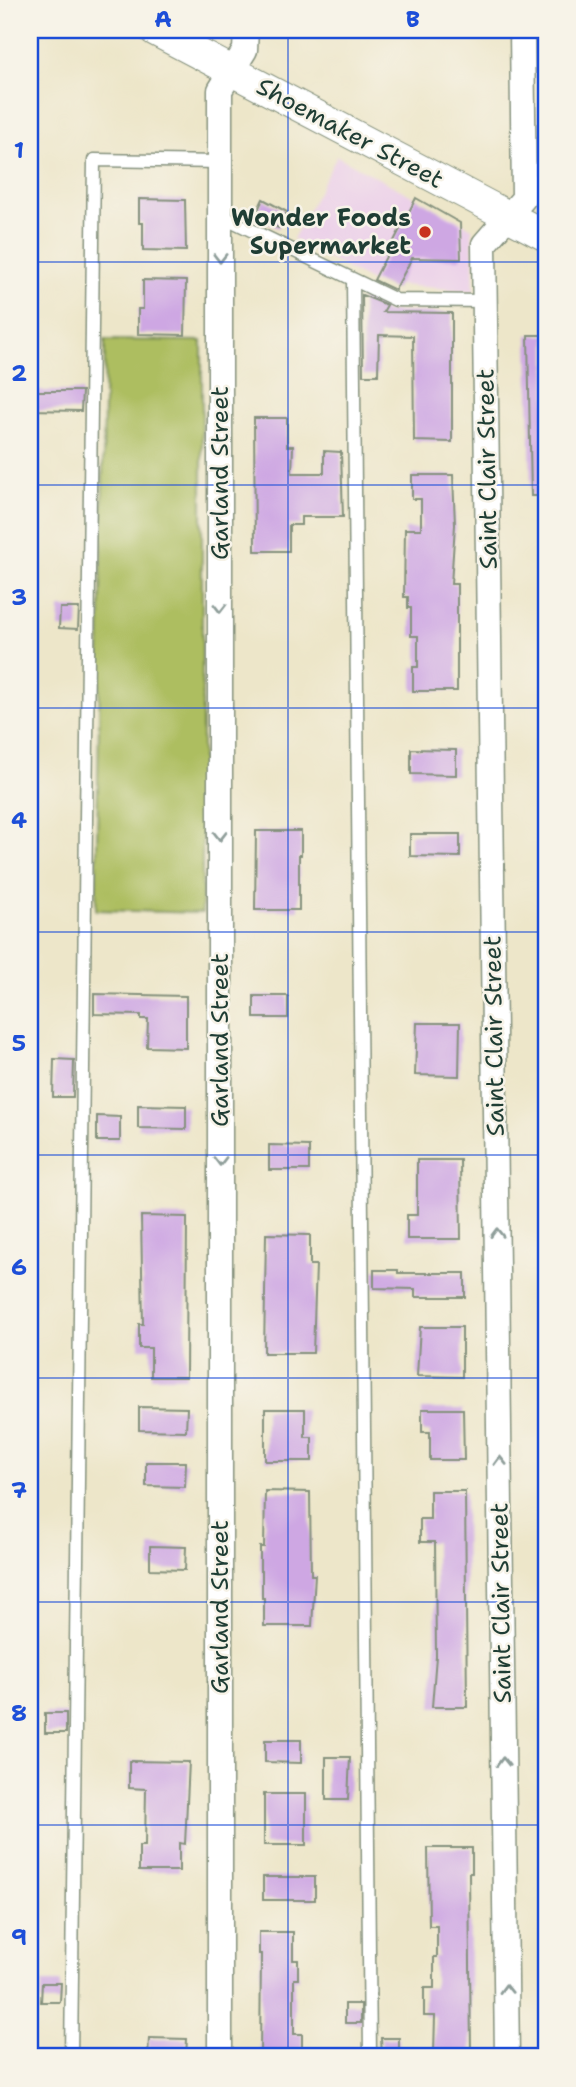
<svg xmlns="http://www.w3.org/2000/svg" width="576" height="2087" font-family="'Shantell Sans',sans-serif">
<style>
.built{fill:#ecd1e9}
.green{fill:#adbe61;stroke:#667e4a;stroke-width:2}
.building{fill:#cea7e3}
.lines{fill:none;stroke-linecap:round;stroke-linejoin:round}
.service-casing{stroke:#86927e;stroke-width:15}
.minor-casing{stroke:#86927e;stroke-width:27}
.tertiary-casing{stroke:#86927e;stroke-width:32}
.service{stroke:#fff;stroke-width:12}
.minor{stroke:#fff;stroke-width:24}
.tertiary{stroke:#fff;stroke-width:30}
.oneway{stroke:#8f9e9a}
.grid{fill:none;stroke:#1d4ed8;stroke-width:2;stroke-opacity:0.55}
.poi-dot{fill:#c8321e;stroke:#f7f3e8;stroke-width:2.5}
.labels{text-anchor:middle;dominant-baseline:central;stroke-width:5;stroke-linejoin:round;paint-order:stroke}
.street-label{font-size:24px;fill:#1f3d34;stroke:#f7f3e8}
.poi-label{font-size:24px;font-weight:bold;fill:#1f3d34;stroke:#f7f3e8;text-anchor:end}
.neatline{fill:none;stroke:#1d4ed8;stroke-width:2.5}
.grid-label{font-size:23px;text-anchor:middle;font-weight:bold;fill:#1d4ed8}
</style>
<rect width="100%" height="100%" fill="#f7f3e8"/>
<filter id="ink" filterUnits="userSpaceOnUse"><feTurbulence type="fractalNoise" baseFrequency=".0143" numOctaves="2"/><feDisplacementMap in="SourceGraphic" scale="14" xChannelSelector="R" yChannelSelector="G"/><feConvolveMatrix kernelMatrix="1 2 1 2 8 2 1 2 1" color-interpolation-filters="sRGB"/></filter>
<filter id="wash" filterUnits="userSpaceOnUse"><feTurbulence type="fractalNoise" baseFrequency=".00686" numOctaves="4" result="noise"/><feDisplacementMap in="SourceGraphic" scale="28" xChannelSelector="R" yChannelSelector="G"/><feGaussianBlur stdDeviation="1.57" result="paint"/><feColorMatrix in="noise" values="0 0 0 0 0 0 0 0 0 0 0 0 0 0 0 0 0 1.4 0 .05"/><feComposite in="paint" operator="in"/></filter>
<g filter="url(#wash)">
<rect width="100%" height="100%" fill="#ede6c9"/>
<path class="built" d="M337,156L472,228L474,291L373,283L293,239Z"/>
<path class="green" d="M105,340L202,341V913L96,910Z"/>
<g id="blocks">
<path class="building" d="M416,198L460,223L461,259L412,258L395,290L374,280Z
M139,199L185,200L186,251L143,250V223H139Z
M263,199L287,212L278,228L255,216Z
M143,280L186,281L185,335L138,334V309H143Z
M362,295L387,305L383,312L452,313V442L414,441L413,336L379,335L378,375H363Z
M528,335H546V496H531Z
M30,391H82L81,411L30,410Z
M254,418H287V446H293L292,473H324V451L341,452L343,517H301V525H289V551H255Z
M412,475H453L455,525L451,584H457V691H413V667H418V636H411V608H408V597H404L405,529H421V499H412Z
M60,608H79L78,629L59,628Z
M411,749L456,750V775L411,774Z
M256,831H301V855H299V910H255Z
M410,834H460V857L410,856Z
M94,994L186,996V1048L147,1047L148,1019H141V1015L94,1014Z
M254,996H288V1018H254Z
M417,1023H460L459,1076L415,1075Z
M54,1059L74,1060L73,1097H53Z
M138,1105L186,1106V1129L138,1128Z
M97,1116L120,1117V1141H97Z
M269,1145L309,1146V1170H269Z
M417,1160H460L461,1239H407V1215H417Z
M141,1216L187,1217L186,1377H151V1348H139V1324H143Z
M266,1234L310,1235V1265H316L313,1353H264Z
M374,1270H398V1273H465V1297H415V1289L374,1288Z
M420,1327H462V1377L417,1376Z
M139,1407L187,1408L186,1431L139,1430Z
M265,1409H305V1437H312V1461H265Z
M422,1409H463L464,1460H430V1432H422Z
M146,1462H186L185,1487L146,1486Z
M265,1491L310,1492L311,1575H315L312,1626H264V1598H262V1571H260V1547H264Z
M430,1491H465L467,1707H432L436,1656L435,1542H420V1519H430Z
M150,1546L186,1547L185,1570L150,1569Z
M45,1713H66V1733H45Z
M265,1740H301V1763L265,1762Z
M326,1757H350L348,1800H326Z
M129,1761L189,1762L185,1844L179,1843V1871H139V1846H145L146,1789L129,1788Z
M264,1794H306V1845H264Z
M428,1848H472V1873H469L471,2053H434L435,2016H424V1988H434V1957H437V1926H429Z
M263,1877H315V1900H263Z
M259,1932H293V1960H298V1979H294V2034H302V2057H260L261,1954H259Z
M42,1983H61L60,2002H41Z
M345,2004H361V2023H345Z
M149,2038L187,2039L186,2057H148Z
M381,2038H399V2055H382Z"/>
</g>
</g>
<g filter="url(#ink)">
<use href="#blocks" fill-opacity="0" stroke="#86927e" stroke-width="2"/>
<g class="lines">
<g class="service-casing">
<path id="service" d="M220,215L396,300L485,301
M353,280L370,2057
M71,2057L94,160L220,162"/>
</g>
<g class="minor-casing">
<path id="minor" d="M220,2057V90L245,50L246,30
M507,2057L484,244L524,198L522,30"/>
</g>
<g class="tertiary-casing">
<path id="tertiary" d="M154,30L546,236"/>
</g>
<use href="#service" class="service"/>
<use href="#minor" class="minor"/>
<use href="#tertiary" class="tertiary"/>
</g>
<defs><path id="oneway-chevron" d="M-2-3.5L2.5 0L-2 3.5" fill="none" stroke-width="1.6" stroke-linecap="round" stroke-linejoin="round" transform="scale(1.75)"/></defs>
<g class="oneway">
<use href="#oneway-chevron" transform="translate(220 258) rotate(90)"/>
<use href="#oneway-chevron" transform="translate(220 608) rotate(90)"/>
<use href="#oneway-chevron" transform="translate(220 836) rotate(90)"/>
<use href="#oneway-chevron" transform="translate(220 1161) rotate(90)"/>
<use href="#oneway-chevron" transform="translate(497 1233) rotate(-91)"/>
<use href="#oneway-chevron" transform="translate(500 1461) rotate(-91)"/>
<use href="#oneway-chevron" transform="translate(503 1762) rotate(-91)"/>
<use href="#oneway-chevron" transform="translate(506 1989) rotate(-91)"/>
</g>
</g>
<path class="grid" d="M288,30V2057M30,262H546M30,485H546M30,708H546M30,932H546M30,1155H546M30,1378H546M30,1602H546M30,1825H546"/>
<circle class="poi-dot" cx="425" cy="232" r="7"/>
<g class="labels">
<g class="street-label">
<text transform="translate(350 133) rotate(28)">Shoemaker Street</text>
<text transform="translate(487 469) rotate(-91)">Saint Clair Street</text>
<text transform="translate(220 473) rotate(-90)">Garland Street</text>
<text transform="translate(494 1036) rotate(-91)">Saint Clair Street</text>
<text transform="translate(220 1040) rotate(-90)">Garland Street</text>
<text transform="translate(501 1603) rotate(-91)">Saint Clair Street</text>
<text transform="translate(220 1607) rotate(-90)">Garland Street</text>
</g>
<g class="poi-label">
<text x="411" y="218">Wonder Foods<tspan x="411" dy="28">Supermarket</tspan></text>
</g>
</g>
<rect width="576" height="2087" fill="none" stroke="#f7f3e8" stroke-width="77"/>
<rect x="38" y="38" width="500" height="2010" class="neatline"/>
<g class="grid-label">
<text x="163" y="27">A</text>
<text x="413" y="27">B</text>
<text x="19" y="158">1</text>
<text x="19" y="381">2</text>
<text x="19" y="605">3</text>
<text x="19" y="828">4</text>
<text x="19" y="1051">5</text>
<text x="19" y="1275">6</text>
<text x="19" y="1498">7</text>
<text x="19" y="1721">8</text>
<text x="19" y="1945">9</text>
</g>
</svg>
